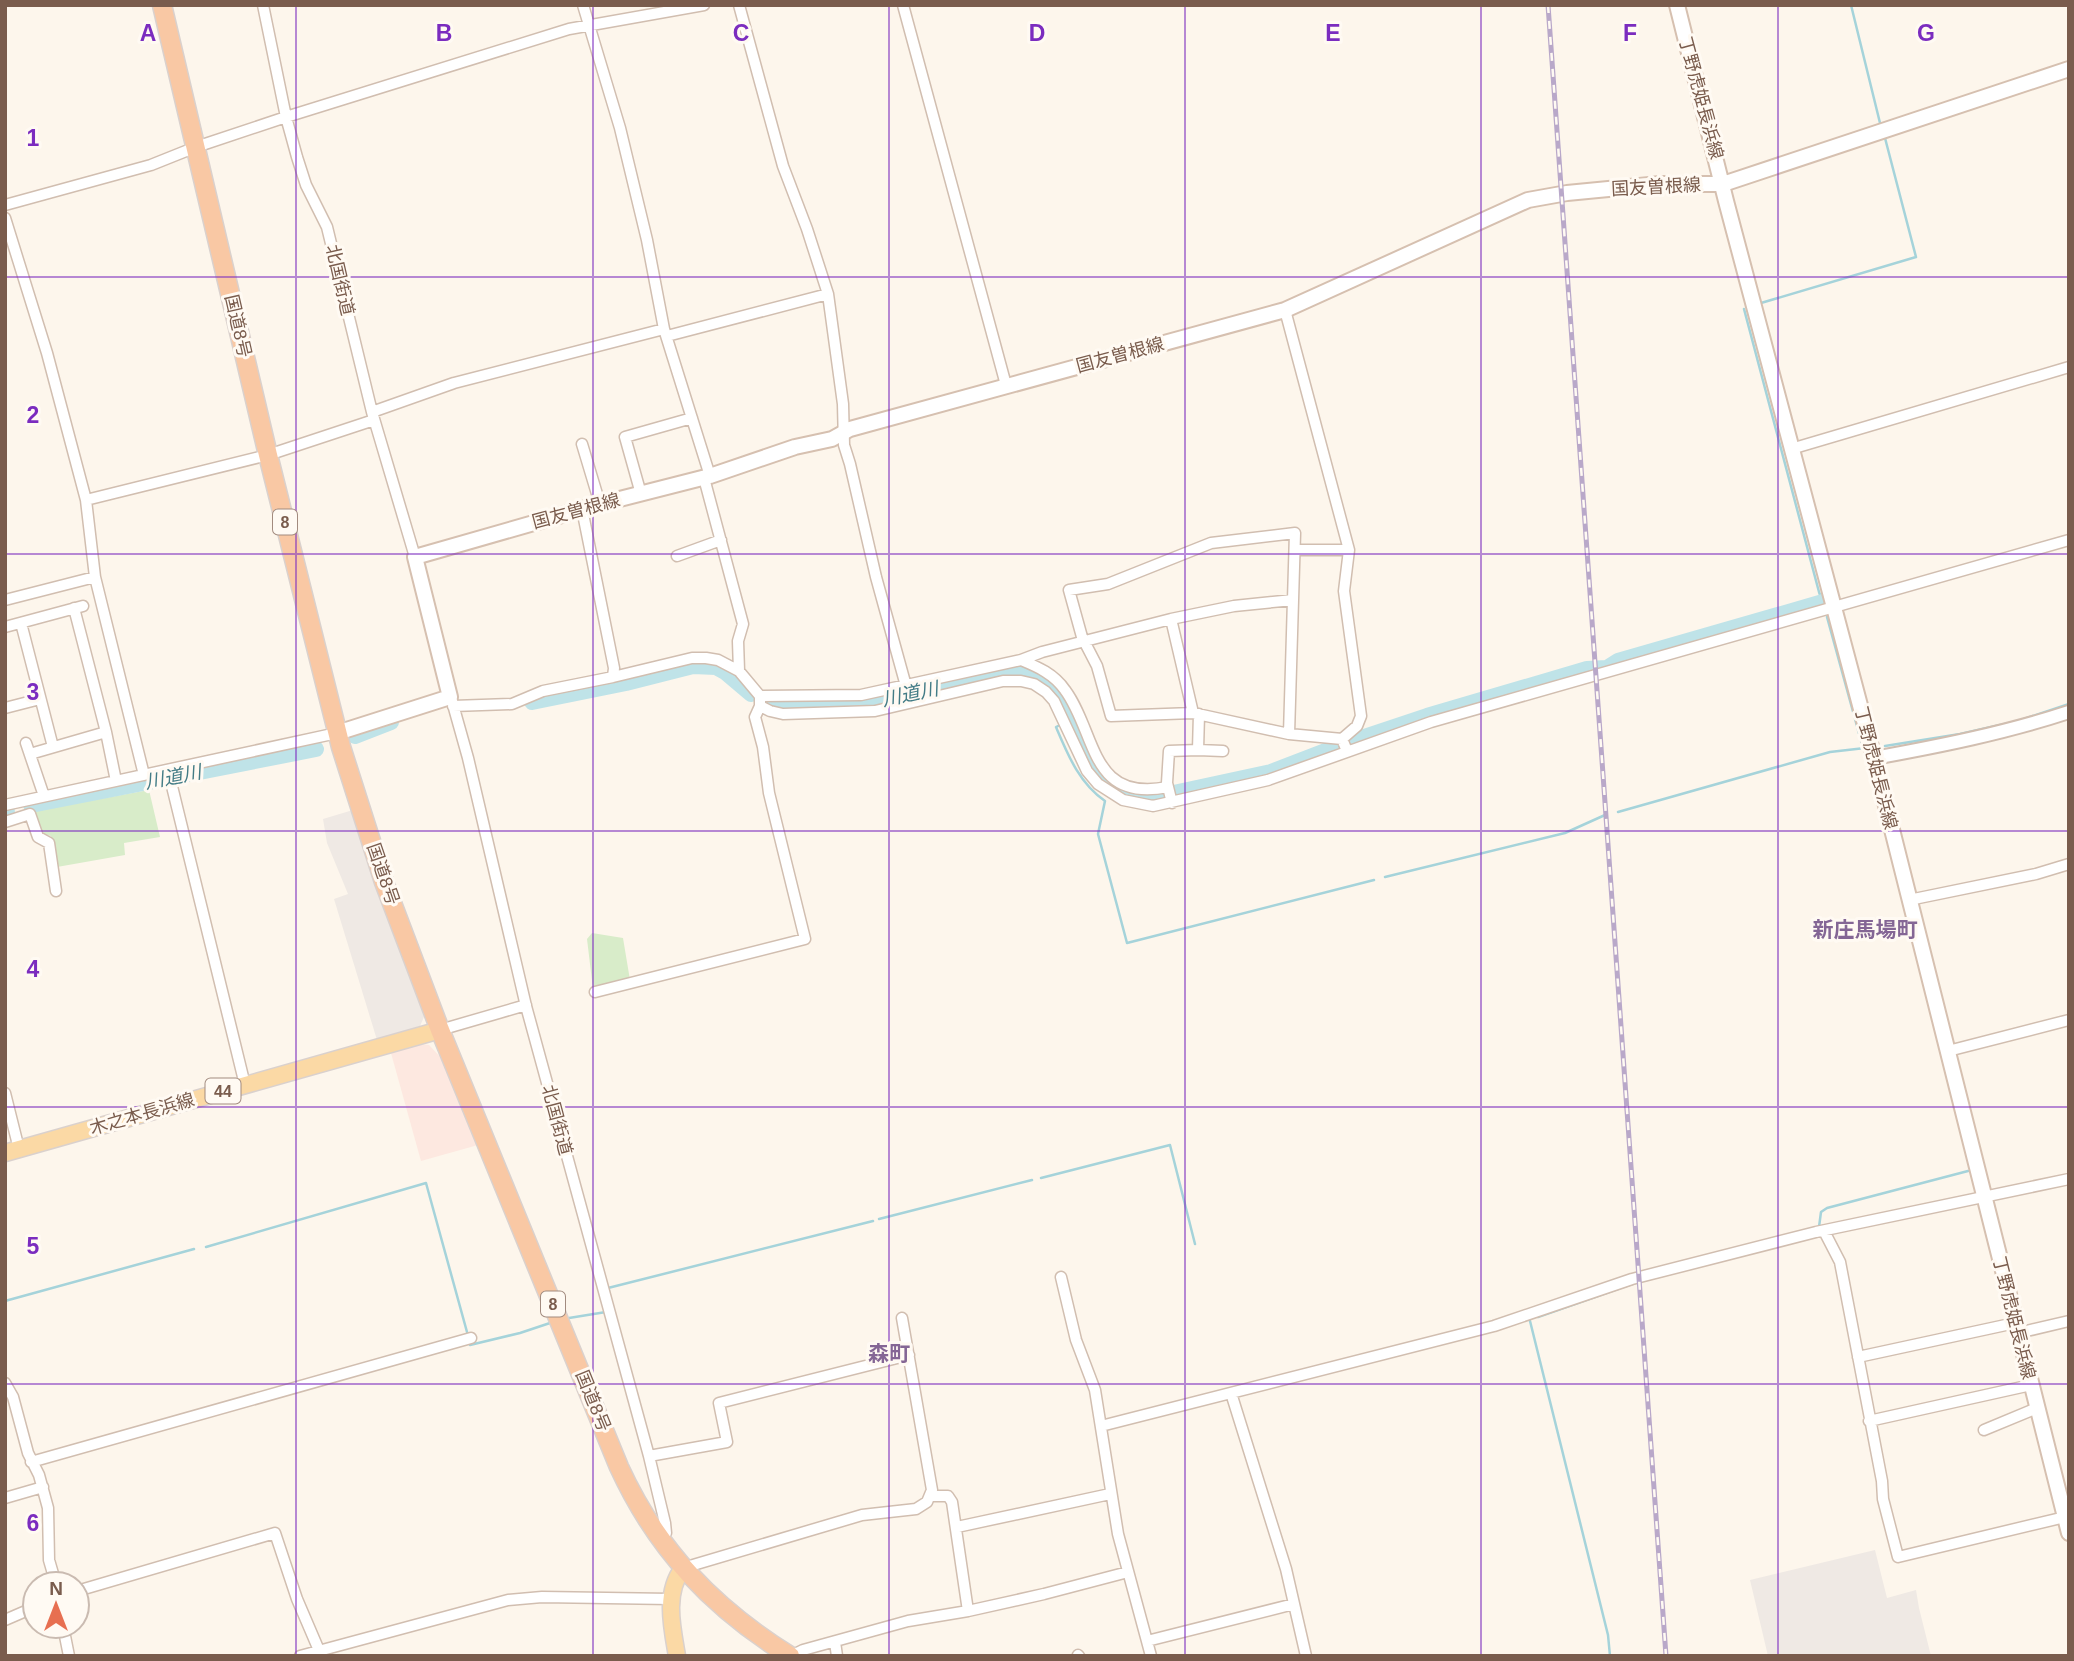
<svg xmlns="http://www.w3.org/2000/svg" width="2074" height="1661" font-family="Helvetica,'Noto Sans JP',sans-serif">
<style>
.commercial{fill:#fde8e0}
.industrial{fill:#efe9e4}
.green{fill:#d8ecc9}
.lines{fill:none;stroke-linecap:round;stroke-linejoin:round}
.stream{stroke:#a5d3da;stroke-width:2.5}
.river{stroke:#bfe3e8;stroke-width:16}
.minor-casing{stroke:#d1beb0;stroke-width:13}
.tertiary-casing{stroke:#d1beb0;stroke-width:16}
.secondary-casing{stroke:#d6c0b0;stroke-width:18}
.primary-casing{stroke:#dad1cd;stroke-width:19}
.trunk-casing{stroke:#dad1cd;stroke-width:21}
.minor{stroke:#fff;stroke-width:10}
.tertiary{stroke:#fff;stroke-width:12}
.secondary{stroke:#fff;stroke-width:14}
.primary{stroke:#fbd9a5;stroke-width:16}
.trunk{stroke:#f9c8a4;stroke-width:18}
.rail-casing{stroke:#b9a8c9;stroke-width:5}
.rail{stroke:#fffaf3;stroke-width:2.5;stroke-dasharray:8;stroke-linecap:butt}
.grid{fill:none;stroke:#7b2cbf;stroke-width:2;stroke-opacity:0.55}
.labels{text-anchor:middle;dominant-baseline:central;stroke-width:6;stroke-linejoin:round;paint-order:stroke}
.shield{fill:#fffaf3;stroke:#a28b7f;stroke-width:2}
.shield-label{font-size:16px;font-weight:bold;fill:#7a5c4d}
.street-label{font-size:18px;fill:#7a5c4d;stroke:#fffaf3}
.water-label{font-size:19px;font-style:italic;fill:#437c86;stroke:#fffaf3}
.quarter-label{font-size:21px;font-weight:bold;fill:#846695;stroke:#fffaf3}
.grid-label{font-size:23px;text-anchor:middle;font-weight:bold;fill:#7b2cbf;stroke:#fffaf3;stroke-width:6;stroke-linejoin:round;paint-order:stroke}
</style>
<rect width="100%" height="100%" fill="#fdf6ec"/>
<path class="commercial" d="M420,1044L429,1045L445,1062L478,1145L421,1161L391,1053Z"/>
<path class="industrial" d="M353,810L421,1002L424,1017L420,1026L377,1040L334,899L348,894L327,843L323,819Z
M1875,1550L1887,1598L1916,1590L1919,1608L1931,1656H1768L1750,1580Z"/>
<path class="green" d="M149,790L160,837L124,843L125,855L57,867L51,836L41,833L34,811Z
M592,933L623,938L630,980L593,989L587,939Z"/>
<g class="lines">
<path class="stream" d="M1851,5L1880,123
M1761,303L1916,257L1885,138
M1744,309L1819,592L1824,606
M1827,617L1863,748
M2015,722L2069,704
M1060,725L1056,727C1068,755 1079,783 1105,801L1098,834L1127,943L1374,880
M1885,746L1960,734L2009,723
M1618,812L1830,752L1865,748
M1385,877L1565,833L1605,815
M1041,1178L1170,1145L1195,1244
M879,1219L1032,1180
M1819,1227L1821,1212L1827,1208L1968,1171
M206,1247L426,1183L467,1332
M609,1291L608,1288L873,1221
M5,1301L194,1249
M1538,1317L1635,1283L1819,1235
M569,1318L606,1312
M1530,1321L1608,1635L1610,1656
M470,1345L520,1333L550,1323"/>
<path class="river" d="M532,702L626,683L693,666L716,667L725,672L751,694
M770,704H864L1009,673C1099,673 1053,793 1155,797L1271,772L1336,747
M355,736L391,722
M1355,740L1427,716L1587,669L1607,668L1618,661L1823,602
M31,805L316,749
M5,812H7"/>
<g class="minor-casing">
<path id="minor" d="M263,5L286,117L297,157L306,185L327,227L372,412L415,557
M583,5L620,128L647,240L664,329
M739,5L783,166L807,229L828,294L843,404L844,445L850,464L876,577L906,686
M903,5L1006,385
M5,205L151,165L196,147L286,117L569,29L704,5
M5,218L47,353L86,500L95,577L144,775
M1285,310L1349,550L1344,591L1361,716L1357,726L1342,739L1347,751
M667,336L828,294
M372,412L454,383L664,329L710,476
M582,444L600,504
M1791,449L2069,367
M704,478L743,624L738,641L739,671
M641,494L625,437L692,418
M86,500L268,455L374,420
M582,509L614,668L613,677
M1295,533L1289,734L1193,713L1111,716L1097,666L1082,637L1069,590L1108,584L1211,543Z
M1295,550H1349
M677,556L721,540
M5,600L95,577
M74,608L106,732L116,781
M21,623L53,747
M5,627L83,606
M1021,660C1038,667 1054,674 1065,690C1097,733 1089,803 1168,787
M760,696L861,695L1021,660L1042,652L1171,619
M452,701L468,758L526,1006L649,1456L665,1523L666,1533L661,1538
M453,706L512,704L543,691L613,677L692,658H706L718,660L739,671L760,696V706L770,711L783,714L875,711L1003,681H1021L1034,684L1046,692L1054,701L1087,771L1098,784L1123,800L1153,806L1268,780L1431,722L2069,540
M5,708L40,699
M1193,713L1171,619L1234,606L1293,600
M1289,734L1342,739
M26,743L44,796
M1198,750L1223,751
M30,754L106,732
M168,770L245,1085
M1172,803L1167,783L1169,751L1198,750L1199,714
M5,805L337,733
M5,822L30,814L38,837L49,843L56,891
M1909,900L2036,874L2069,864
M595,992L805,939L769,793L763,747L755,717L760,706
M440,1030L526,1005
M1948,1051L2069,1020
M5,1093L19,1149
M1824,1231L1840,1262L1882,1481L1883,1499L1898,1557L2065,1517
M1061,1277L1076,1340L1095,1390L1118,1534L1151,1656
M2018,1333L2069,1321
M1858,1357L2015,1323
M5,1383L13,1397L28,1453L39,1475L48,1508L49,1560L56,1584
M1231,1393L1286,1569L1306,1656
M1869,1421L2031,1385
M1101,1426L1494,1326L1632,1279L1816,1232L2069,1179
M1984,1430L2037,1408
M649,1456L727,1442L719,1403L909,1355
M31,1462L471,1338
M931,1496H948L952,1502L968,1611L1044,1594L1128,1572
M5,1498L43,1487
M957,1527L1110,1494
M683,1568L862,1515L916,1509L927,1502L932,1490L902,1318
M77,1591L275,1533L297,1599L321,1655
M5,1620L35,1607
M63,1626L69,1656
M1147,1641L1294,1604
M835,1642L837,1656
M1078,1655L1079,1656
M300,1656L508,1600L542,1597L671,1599
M791,1656L803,1650L908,1621L968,1611"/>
</g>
<g class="tertiary-casing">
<path id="tertiary" d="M1874,758C1940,746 2005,733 2069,712"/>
</g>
<g class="secondary-casing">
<path id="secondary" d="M1677,5L1726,201L1874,758L2069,1533
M337,733L450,697L415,557L600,504L710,476L795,447L832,439L850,429L1285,310L1528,200L1567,193L1660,184H1723L2069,69"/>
</g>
<g class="primary-casing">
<path id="primary" d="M5,1153L440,1030
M677,1656C672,1627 664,1593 683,1568"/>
</g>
<g class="trunk-casing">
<path id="trunk" d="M162,5L268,455L341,747L384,882L440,1030L619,1467C657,1550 713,1608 790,1656"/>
</g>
<use href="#minor" class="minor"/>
<use href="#tertiary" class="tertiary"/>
<use href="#secondary" class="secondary"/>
<use href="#primary" class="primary"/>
<use href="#trunk" class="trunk"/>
<g class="rail-casing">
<path id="rail" d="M1548,5L1666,1656"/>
</g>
<use href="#rail" class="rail"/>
</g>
<path class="grid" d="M296,5V1656M593,5V1656M889,5V1656M1185,5V1656M1481,5V1656M1778,5V1656M5,277H2069M5,554H2069M5,831H2069M5,1107H2069M5,1384H2069"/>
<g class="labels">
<g class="shield">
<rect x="273" y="509.5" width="24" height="25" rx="5"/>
<rect x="205.5" y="1078.5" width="35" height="25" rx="5"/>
<rect x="541" y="1291.5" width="24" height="25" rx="5"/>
</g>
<g class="shield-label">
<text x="285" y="522">8</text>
<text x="223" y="1091">44</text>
<text x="553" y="1304">8</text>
</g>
<g class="street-label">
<text transform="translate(1701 98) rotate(75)">丁野虎姫長浜線</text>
<text transform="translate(1656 187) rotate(-3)">国友曽根線</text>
<text transform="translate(340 280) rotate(77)">北国街道</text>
<text transform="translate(238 326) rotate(77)">国道8号</text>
<text transform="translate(1120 355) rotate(-15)">国友曽根線</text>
<text transform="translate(576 511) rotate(-15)">国友曽根線</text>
<text transform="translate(1876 768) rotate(76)">丁野虎姫長浜線</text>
<text transform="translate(383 874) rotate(71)">国道8号</text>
<text transform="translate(142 1114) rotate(-16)">木之本長浜線</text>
<text transform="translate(557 1120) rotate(75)">北国街道</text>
<text transform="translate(2014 1318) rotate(76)">丁野虎姫長浜線</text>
<text transform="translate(593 1401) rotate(68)">国道8号</text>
</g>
<g class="water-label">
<text transform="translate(910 694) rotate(-12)">川道川</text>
<text transform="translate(173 777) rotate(-11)">川道川</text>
</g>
<g class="quarter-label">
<text x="1865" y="929">新庄馬場町</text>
<text x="889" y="1353">森町</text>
</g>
</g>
<g class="grid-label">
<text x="148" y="41">A</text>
<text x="444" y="41">B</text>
<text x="741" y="41">C</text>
<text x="1037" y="41">D</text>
<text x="1333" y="41">E</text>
<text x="1630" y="41">F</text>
<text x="1926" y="41">G</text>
<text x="33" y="146">1</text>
<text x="33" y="423">2</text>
<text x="33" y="700">3</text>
<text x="33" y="977">4</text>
<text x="33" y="1254">5</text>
<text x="33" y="1531">6</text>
</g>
<rect width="2074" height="1661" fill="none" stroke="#7a5c4d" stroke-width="14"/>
<g transform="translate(56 1605)"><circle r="33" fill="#fffaf3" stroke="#cabbb1" stroke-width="2"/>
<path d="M0-5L12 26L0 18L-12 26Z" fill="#e76f51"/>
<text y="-10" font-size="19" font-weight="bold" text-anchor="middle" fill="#7a5c4d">N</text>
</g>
</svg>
